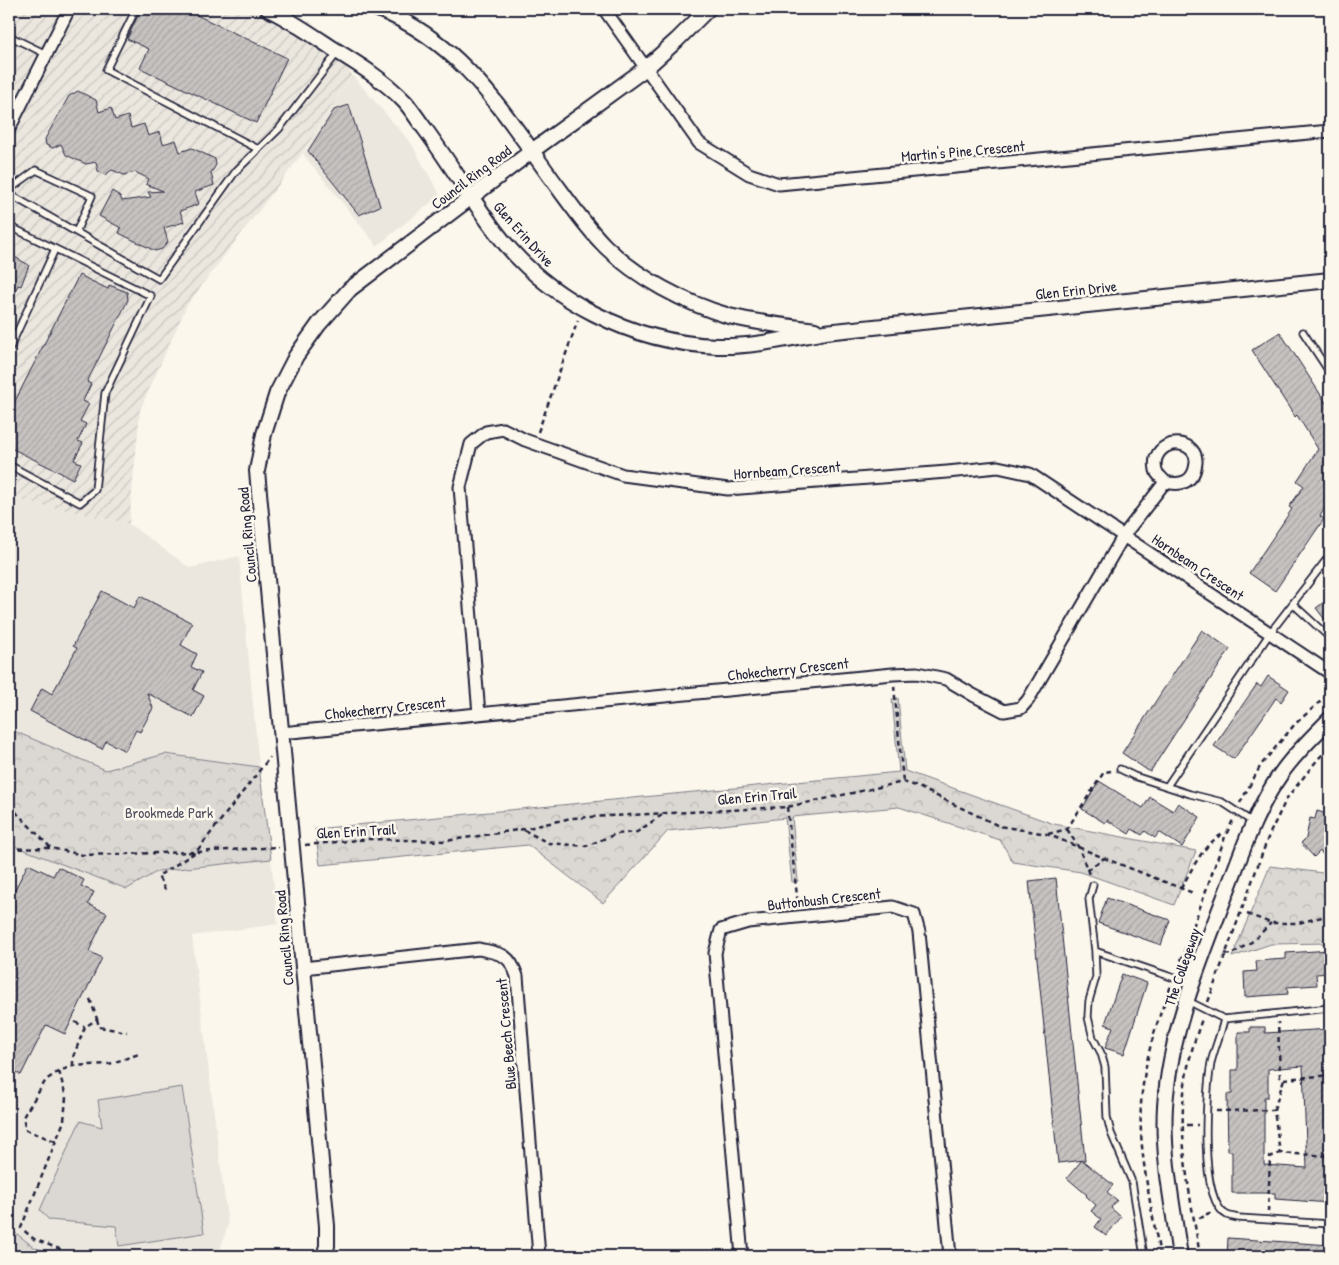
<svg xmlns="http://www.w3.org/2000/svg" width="1339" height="1265" font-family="'Patrick Hand',sans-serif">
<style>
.built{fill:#ebe7df}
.industrial{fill:url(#industrial-furrows)}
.forest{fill:url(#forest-crowns);stroke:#7e7d87}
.pitch{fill:#dbd8d3;stroke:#7e7d87}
.building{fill:url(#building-hatch);stroke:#22223b;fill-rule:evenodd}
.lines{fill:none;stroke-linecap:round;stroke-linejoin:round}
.service-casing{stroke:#22223b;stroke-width:9}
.minor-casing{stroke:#22223b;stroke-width:15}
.tertiary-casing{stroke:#22223b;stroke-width:18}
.path{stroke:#22223b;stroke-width:2.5;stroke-dasharray:5 4;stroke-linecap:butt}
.service{stroke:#fbf7ec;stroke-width:5.5}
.minor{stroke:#fbf7ec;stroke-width:11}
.tertiary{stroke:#fbf7ec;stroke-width:14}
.labels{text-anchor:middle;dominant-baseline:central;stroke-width:5;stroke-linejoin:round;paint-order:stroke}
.street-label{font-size:15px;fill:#22223b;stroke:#fbf7ec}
.park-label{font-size:15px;fill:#505061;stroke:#fbf7ec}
</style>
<defs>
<pattern id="industrial-furrows" width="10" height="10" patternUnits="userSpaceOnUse" patternTransform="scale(1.25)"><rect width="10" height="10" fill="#ebe7df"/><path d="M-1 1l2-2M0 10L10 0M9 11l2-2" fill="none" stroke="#c9c6c0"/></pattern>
<pattern id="forest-crowns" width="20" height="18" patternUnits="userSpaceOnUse" patternTransform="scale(1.25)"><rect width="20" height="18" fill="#dbd8d3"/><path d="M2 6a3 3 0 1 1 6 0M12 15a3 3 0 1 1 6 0" fill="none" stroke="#bcb9b6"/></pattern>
<pattern id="building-hatch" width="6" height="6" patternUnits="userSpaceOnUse" patternTransform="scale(1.25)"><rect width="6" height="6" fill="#c6c2c0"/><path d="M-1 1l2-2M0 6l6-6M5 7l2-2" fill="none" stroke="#aaa6a6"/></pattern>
</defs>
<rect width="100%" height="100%" fill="#fbf7ec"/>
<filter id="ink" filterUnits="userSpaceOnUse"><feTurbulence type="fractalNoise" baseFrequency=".02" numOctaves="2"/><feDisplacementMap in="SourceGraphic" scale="10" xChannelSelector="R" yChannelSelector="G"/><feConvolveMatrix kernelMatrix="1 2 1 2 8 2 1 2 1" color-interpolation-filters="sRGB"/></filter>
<g filter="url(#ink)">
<path class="built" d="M352,75L411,143L440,195L377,246L303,154Z
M9,498L129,524L190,568L239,556L259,767L165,754L106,770L9,729Z
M9,844L127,889L158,871L271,859L278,924L192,936L228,1225L218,1256H67L35,1248L13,1231L9,1214Z"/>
<path class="industrial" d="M9,9H300L286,17L338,51L352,75L302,154L187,305L140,410L129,524L9,498Z"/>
<path class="forest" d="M898,698L905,771L1054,824L1196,851L1174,905L1081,872L1013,862L1000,840L899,807L792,817L798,881L792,882L785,818L668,831L603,903L528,845L320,865L315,829L899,772L892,699Z
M9,729L106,770L165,754L259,767L271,859L158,871L127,889L9,844Z
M1270,866L1330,874V943L1271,944L1232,957Z
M9,1214L13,1231L35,1248L67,1256H9Z"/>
<path class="pitch" d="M182,1087L204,1233L119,1246L116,1226L49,1220L40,1210L80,1121L102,1127L98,1100Z"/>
<path class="building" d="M141,9H153L165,15L168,9H184L287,58L256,123L140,68L149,49L127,39Z
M78,91L96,100L99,112L111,108L115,120L128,116L131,128L144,124L148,136L160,132L163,144L176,140L180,152L192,148L215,159L216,165L211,173L214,185L195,192L199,204L180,211L184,222L164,228L168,242L162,249L155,251L119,233L121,228L99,216L112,191L120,196L122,201L151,197L148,192L163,191L146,184L149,179L135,172L124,175L112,170L105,175L98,171L96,162L86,164L66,155L61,144L53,148L46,145L45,139L69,96Z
M349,105L380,206L359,215L308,151L334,110Z
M9,254L29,265L21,286L18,285L9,304Z
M79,275L108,289L109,285L127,292L128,300L87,382L91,384L83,401L89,404L80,421L86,424L78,441L83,443L74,460L81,463L73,479L9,447V413Z
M1280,332L1330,409V494L1324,504L1326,506L1320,516L1324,519L1275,591L1249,573L1292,509L1289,507L1304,486L1297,481L1318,449L1297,415L1295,417L1252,350Z
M102,591L134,608L140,596L192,623L181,645L197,654L191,667L202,672L193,690L204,696L193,717L147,693L153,708L140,732L136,730L125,751L106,741L102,749L30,711L42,688L52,694L77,648L73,646Z
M1330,598V626L1316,608Z
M1202,630L1230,649L1150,772L1122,753Z
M1268,676L1289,690L1281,702L1276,698L1234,759L1214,746L1257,684L1261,687Z
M1099,781L1143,808L1150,797L1173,811L1178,803L1200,817L1182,847L1159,832L1155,838L1145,831L1142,835L1132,829L1129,834L1107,820L1105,823L1082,809Z
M1317,811L1330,815V863L1320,851L1314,857L1301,843L1306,838L1310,818L1315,819Z
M28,864L53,876L58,867L84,880L81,886L94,892L88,904L107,913L89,951L102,958L65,1034L46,1025L21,1075L9,1068V901Z
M1056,878L1085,1160L1058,1163L1029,881Z
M1107,898L1170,920L1161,945L1098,923Z
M1330,950V973L1316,974L1317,985L1287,987L1288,994L1245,997L1244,972L1257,971L1256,961L1286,959V953Z
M1122,974L1147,983L1124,1054L1105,1048L1113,1027L1105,1024Z
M1250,1027H1265V1033L1330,1029V1203L1275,1199V1193H1232V1151H1228L1227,1094H1232V1070H1238V1032H1250ZM1303,1066L1307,1168L1264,1165V1097H1268V1069Z
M1082,1160L1113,1185L1107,1192L1117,1200L1111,1208L1121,1217L1106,1236L1095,1227L1101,1219L1091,1211L1096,1205L1086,1196L1087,1195L1067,1178Z
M1228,1238L1330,1245V1256H1227Z"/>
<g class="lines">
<g class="service-casing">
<path id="service" d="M136,9L106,70L258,149
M9,36L46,54
M9,190L36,170L92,196L76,232
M9,194L159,279L236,171L279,129L338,52
M9,226L151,296L105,393L95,490L80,503L9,465
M1303,332L1330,373
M9,350L55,249
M1293,604L1330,638
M1120,769L1134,776L1190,794L1222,802L1254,823
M1167,786L1270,633L1330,555
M1093,885L1089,899L1095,951L1096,977L1089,1001L1088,1017L1093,1038L1101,1053L1105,1067L1107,1117L1111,1133L1132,1182L1144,1256
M1095,951L1192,984
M1188,1001L1224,1019
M1330,1008L1224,1019C1221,1034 1214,1049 1211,1063C1206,1092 1198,1200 1227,1215C1231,1217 1235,1217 1239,1218L1330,1224"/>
</g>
<g class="minor-casing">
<path id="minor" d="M604,9L699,143L749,174L779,184L1330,131
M9,129L69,9
M479,714L460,487L471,444L486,432L503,429L525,440L623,475L728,489L947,472L998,467L1030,474L1330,673
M281,733L893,674L917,673L946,679L973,695L1004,711L1021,708L1028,700L1124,535L1165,482C1182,486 1194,482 1196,463C1198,442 1165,435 1156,458C1155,462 1155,469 1157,473C1159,476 1163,479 1165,482
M303,968L479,949C501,954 509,953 517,976L539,1256
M742,1256L715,953L721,930L748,922L893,907L914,914L919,932L950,1256"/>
</g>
<g class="tertiary-casing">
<path id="tertiary" d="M268,9C291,20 311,34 332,48C358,64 384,80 405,102C412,110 418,120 425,129C450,163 471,199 496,232C547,300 632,343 717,346C753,347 790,338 825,332L1330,280
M378,9C465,43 507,119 560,190C574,209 588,229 605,246C637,278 685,303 729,316C757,323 786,326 815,330
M324,1256L327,1246V1226L257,471L264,434L277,393L296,356L319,324L350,289L532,151L646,68L677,40L708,9
M1180,1256C1173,1207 1162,1156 1165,1106C1170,1032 1199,964 1225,896C1241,855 1255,811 1280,775C1294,754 1313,737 1330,719"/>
</g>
<path class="path" d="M538,432L578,320
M894,686L903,782
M1240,803L1261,765L1295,724L1330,693
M9,805L51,848L83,855L196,852L279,847
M787,807L798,905
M1067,829L1079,848L1090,877
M524,830L548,843L586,846L616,834L637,832L662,815
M1048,834L1067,829L1104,772L1111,771
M305,845L369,839L445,841L524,829L571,818L787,807L903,782L916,786L999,826L1047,834L1104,858L1193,893
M9,849L50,848
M1087,870L1104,858
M1181,888C1192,870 1202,846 1221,835L1225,837
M165,890L158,876L196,852L270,757
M1247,914L1271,923H1298L1330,915
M1225,953L1230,955L1253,941L1271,923
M1178,969L1225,837L1233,820
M1208,1002L1269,835L1287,798L1318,759L1330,747
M97,1019L99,1027L127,1032
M75,1022L85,1027
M73,1066V1057L85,1027L97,1019L89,996
M59,1071L66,1097L64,1121L21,1228L34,1239L77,1256
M1284,1079L1330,1075
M1274,1110L1284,1079L1280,1077L1278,1022
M1216,1111L1274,1110L1280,1153L1330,1156
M1187,1125H1198
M55,1141L26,1130L23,1117L46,1080L59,1071L73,1066L109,1064L139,1054
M1268,1212L1270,1157L1280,1153
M1199,1218L1207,1216V1214L1212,1212
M1160,1256C1152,1209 1138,1152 1141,1104C1144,1062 1155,1025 1171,986
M1200,1256C1191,1198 1176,1136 1186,1078C1189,1057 1195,1039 1202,1019"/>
<use href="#service" class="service"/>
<use href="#minor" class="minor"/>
<use href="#tertiary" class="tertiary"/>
</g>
</g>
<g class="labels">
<g class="street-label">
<text transform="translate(963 151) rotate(-5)">Martin's Pine Crescent</text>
<text transform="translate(471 177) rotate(-37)">Council Ring Road</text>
<text transform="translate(524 234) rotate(48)">Glen Erin Drive</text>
<text transform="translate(1076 290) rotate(-6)">Glen Erin Drive</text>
<text transform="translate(787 470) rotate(-4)">Hornbeam Crescent</text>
<text transform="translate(247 535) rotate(-95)">Council Ring Road</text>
<text transform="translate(1198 567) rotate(34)">Hornbeam Crescent</text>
<text transform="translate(788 669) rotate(-6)">Chokecherry Crescent</text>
<text transform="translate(385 708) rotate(-6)">Chokecherry Crescent</text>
<text transform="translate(757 796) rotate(-5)">Glen Erin Trail</text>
<text transform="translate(356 831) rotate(-3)">Glen Erin Trail</text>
<text transform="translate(824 899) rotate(-6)">Buttonbush Crescent</text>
<text transform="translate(284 938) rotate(-95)">Council Ring Road</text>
<text transform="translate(1182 967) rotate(-71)">The Collegeway</text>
<text transform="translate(506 1034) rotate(-95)">Blue Beech Crescent</text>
</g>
<g class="park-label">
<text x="169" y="812">Brookmede Park</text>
</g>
</g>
<rect width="1339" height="1265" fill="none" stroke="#fbf7ec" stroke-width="30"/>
<rect x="15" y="15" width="1309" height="1235" fill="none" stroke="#22223b" stroke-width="2" filter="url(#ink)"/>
</svg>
